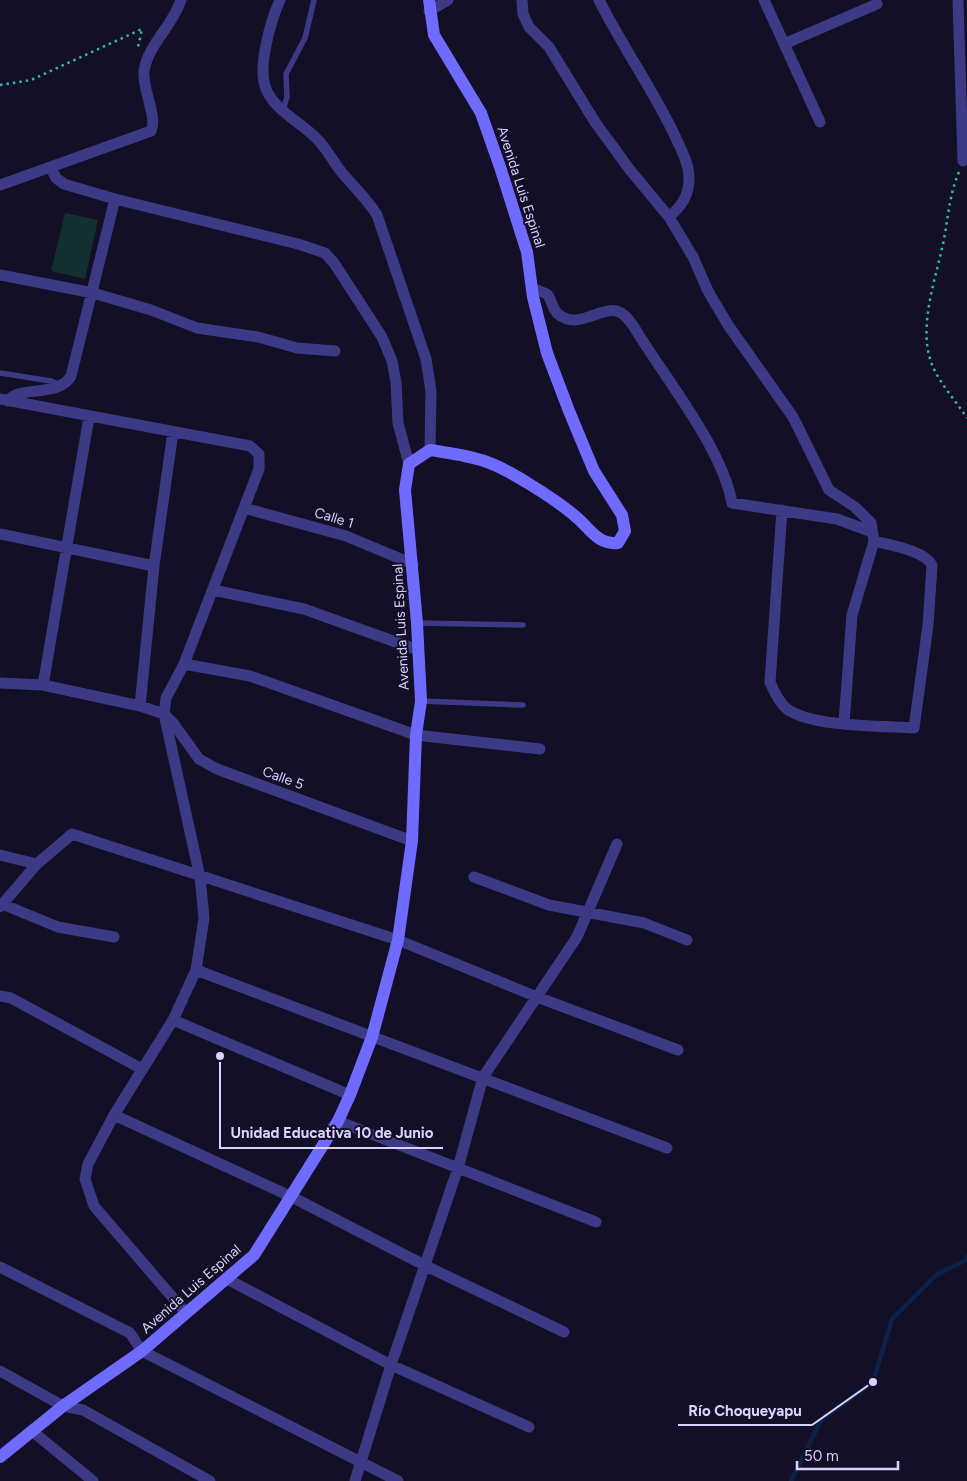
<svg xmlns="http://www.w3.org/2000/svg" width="967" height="1481" font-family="Figtree,sans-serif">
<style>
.green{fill:#12302f}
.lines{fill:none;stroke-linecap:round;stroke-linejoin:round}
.stream{stroke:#0c2248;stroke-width:4.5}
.path{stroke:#2fb8b0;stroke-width:2.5;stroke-dasharray:2.5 4;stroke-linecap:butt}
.lane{stroke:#3d3a85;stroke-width:5.5}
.street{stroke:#3d3a85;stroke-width:11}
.secondary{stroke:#6f6bff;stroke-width:12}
.labels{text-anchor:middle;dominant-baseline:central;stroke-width:4;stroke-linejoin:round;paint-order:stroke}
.street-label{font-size:14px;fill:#d9d4ff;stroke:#130f26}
.leader{fill:none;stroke:#d9d4ff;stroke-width:2}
.callout-dot{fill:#d9d4ff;stroke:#130f26;stroke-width:2}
.callout-label{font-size:15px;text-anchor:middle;font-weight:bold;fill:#d9d4ff;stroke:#130f26;stroke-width:4;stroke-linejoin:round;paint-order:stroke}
</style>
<rect width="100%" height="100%" fill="#130f26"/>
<path class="green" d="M65,213L98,220L85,279L51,271Z"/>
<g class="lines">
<path class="stream" d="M791,1481L821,1420L873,1382L892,1319L936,1275L966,1260L967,1257"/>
<path class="path" d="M0,85L31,80L142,29L138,47
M959,172C949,196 949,213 944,239C937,276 916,329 933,367C941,385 956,401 967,418"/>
<path class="lane" d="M283,110L287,97L286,74L305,38L314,0
M0,373L51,381L60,385
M417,623L523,625
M421,701L523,705"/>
<path class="street" d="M280,0C271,20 258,65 265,86C272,109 299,121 315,137C327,148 333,162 343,174C355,188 367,199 377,215L426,359L431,391L430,450
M522,0L523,14L529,27L549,47L595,122L630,170L669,217L693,257L708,291L728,325L793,417L829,490L855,507L871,523L874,541L852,615L844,723
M599,0C622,46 652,88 674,134C680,148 689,162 689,178C689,195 682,206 669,217
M764,0L820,122
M958,0L963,161
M429,11L448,0
M784,44L877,4
M51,168L56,178L64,184L115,199L298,244L325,253L334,263L382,337L392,361L396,382L398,423L409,464
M0,185L151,131C158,117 142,90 144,71C148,44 173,26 181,0
M0,275L93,293L151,310L197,328L258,337L297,348L335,351
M532,288L547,294C552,300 552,309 558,314C581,333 605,299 624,315C628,318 631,323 634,327C664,377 722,447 732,503L837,519L872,532
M0,399L250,446L259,454V469L184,664L166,698L164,714L200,877L204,918L196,970L173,1020L114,1115L88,1164L85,1179L94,1206L186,1313
M8,401C18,385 59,398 71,376L115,199
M244,508L346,536L413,564
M782,510L770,682C774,692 779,702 787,709C811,727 883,726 914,728L928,625L932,566C927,551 889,545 874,541
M0,534L154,566
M213,590L304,609L418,650
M184,664L250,676L416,735L540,749
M0,683L43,685L140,706L164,714L173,723L199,759L217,769L412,841
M43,685L89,417
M140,706L154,566L173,432
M0,855L37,864
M474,877L549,905L644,923L687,940
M2,904L58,927L114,937
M0,907L37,864L72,834L398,940L537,997L678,1050
M196,970L667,1148
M0,996L11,998L142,1069
M173,1020L350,1095
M114,1115L292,1197L426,1266L564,1332
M338,1121L596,1222
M0,1267L130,1333L142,1351L398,1481
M227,1279L391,1365L529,1427
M0,1371L63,1406L83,1410L210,1481
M32,1431L93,1481
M355,1481L391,1365L458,1168L483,1077L577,937L617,844"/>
<path class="secondary" d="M0,1457L63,1406L142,1351L254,1255L338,1121L350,1095L372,1037L398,940L412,841L416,735L421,701L417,623L405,490L409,464L430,450C449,453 468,455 487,462C508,469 558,501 575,516C590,528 597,545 618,543L625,531L622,515L594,471L569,411L547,353L533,297L527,252L500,167L481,113L434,35L429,0"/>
</g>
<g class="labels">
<g class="street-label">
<text transform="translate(521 187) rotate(72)">Avenida Luis Espinal</text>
<text transform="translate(334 518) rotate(17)">Calle 1</text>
<text transform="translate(401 627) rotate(-93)">Avenida Luis Espinal</text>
<text transform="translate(283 778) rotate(20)">Calle 5</text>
<text transform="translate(191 1289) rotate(-41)">Avenida Luis Espinal</text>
</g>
</g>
<path class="leader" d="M220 1056L220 1148H443M873 1382L812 1425H678"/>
<g class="callout-dot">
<circle cx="220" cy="1056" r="5"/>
<circle cx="873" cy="1382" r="5"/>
</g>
<g class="callout-label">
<text x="332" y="1138">Unidad Educativa 10 de Junio</text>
<text x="745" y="1416">Río Choqueyapu</text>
</g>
<path d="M797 1461v8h101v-8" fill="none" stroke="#d9d4ff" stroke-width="2.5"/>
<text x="804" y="1461" font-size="15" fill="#d9d4ff" stroke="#130f26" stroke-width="4" paint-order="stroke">50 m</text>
</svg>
